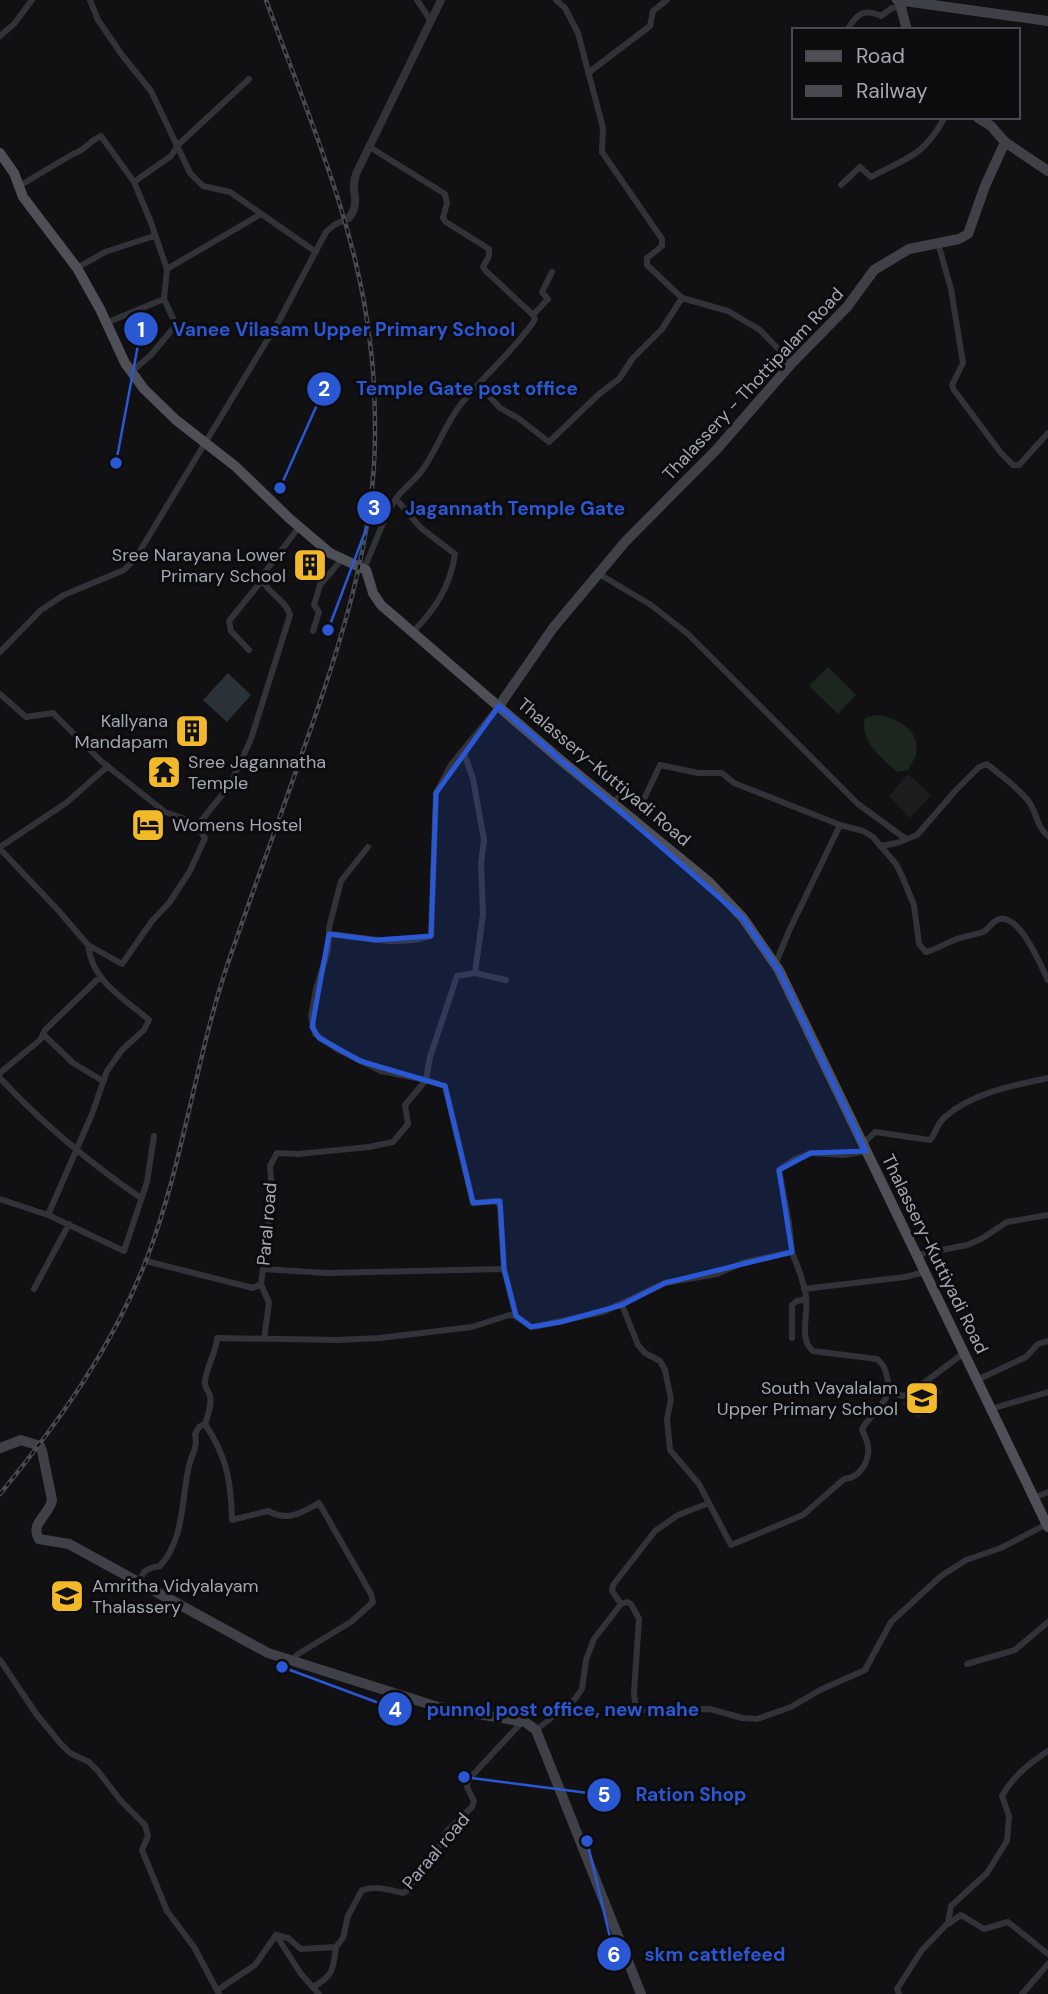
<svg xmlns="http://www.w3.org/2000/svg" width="1048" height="1994" font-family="'DM Sans',sans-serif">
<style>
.built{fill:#1d1d20}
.green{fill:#1d251f}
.water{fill:#2a3138}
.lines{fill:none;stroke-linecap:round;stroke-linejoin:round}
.minor{stroke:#323338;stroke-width:6}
.tertiary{stroke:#323338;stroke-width:8}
.secondary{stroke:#404148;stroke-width:10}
.primary{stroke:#4e4f57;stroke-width:10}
.rail-casing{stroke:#494a51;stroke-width:4.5}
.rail{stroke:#0c0c0e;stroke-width:2;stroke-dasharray:5;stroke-linecap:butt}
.marked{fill:#2a57d4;fill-opacity:0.2;stroke:#2a57d4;stroke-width:5;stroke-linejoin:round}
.labels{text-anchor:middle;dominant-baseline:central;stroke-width:6;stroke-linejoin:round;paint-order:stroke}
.street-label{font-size:18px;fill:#a2a7b3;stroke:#0c0c0e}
.poi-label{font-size:18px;fill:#a2a7b3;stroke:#0c0c0e;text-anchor:end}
.leader{fill:none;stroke:#2a57d4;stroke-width:2.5}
.callout-dot{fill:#2a57d4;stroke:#0c0c0e;stroke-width:2.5}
.mark-label{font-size:21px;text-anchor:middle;font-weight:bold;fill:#fff}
.callout-label{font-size:19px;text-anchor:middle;font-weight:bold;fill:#2a57d4;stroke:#0c0c0e;stroke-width:6;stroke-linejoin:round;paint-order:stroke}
</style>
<rect width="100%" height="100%" fill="#111113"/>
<path class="built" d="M908,774L931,795L910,818L889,796Z
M926,1377L943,1392L919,1419L902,1404Z"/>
<path class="green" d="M828,667L856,695L838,714L809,686Z
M875,715C895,716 921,729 916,754C915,759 910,765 908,770L897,772C882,758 859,740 865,718Z"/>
<path class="water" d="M228,673L251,695L227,722L203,700Z"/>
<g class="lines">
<path class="minor" d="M90,0L98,20L122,55L151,91L190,173L203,186L230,192L240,199L316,252
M417,0L431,21
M556,0L565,8L578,33L603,128L602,152L662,239V246L647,258V265L682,298L728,311L760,330L792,363
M847,30C857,14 863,8 881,16L892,8L900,7
M0,36L14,24L32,0
M588,73L650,26L653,11L667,0
M368,146L445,194L447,203L443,218L446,222L489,249V256L483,267L486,271L533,315
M134,182L171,156L178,145L249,79
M841,185L860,167L871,177C908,157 923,157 945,117
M19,186L73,154C85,151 90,140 101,136L134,182L150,220L167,269L164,299L176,325L151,355L131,372
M938,243L951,289L963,363L952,385L954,390L1001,453L1013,465H1019L1048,433
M77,268L105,252L154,236
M167,269L261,214
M106,323L164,299
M479,385L500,408L518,418L549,442L599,394L619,379L633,358L662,329L682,298
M396,499L421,528L455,554C450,588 435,609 412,633
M364,568C375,546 381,522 395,500C403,488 415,481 423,469C438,448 444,426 461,404C484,376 511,353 532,324L535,319L533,315L548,299L542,292L552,272
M599,574L651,605L688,634L858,804L906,839
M313,631L319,612L314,605L320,585L342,559
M249,650L231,631L229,621L263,579
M0,652L41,610L64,595L124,570L135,559L280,319L326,232L334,225L349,218
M0,694L26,717L53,713L101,761L165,812L185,819L197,826
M499,706L451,765L436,793L431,936C399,947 362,937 329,934L328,950L316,989L311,1016L315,1034L337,1049L381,1071L426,1080L430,1057L457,976L475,973L506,980
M463,750L473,779L484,840L481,864L483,914L475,973
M612,804L621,795L640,800L644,799L660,765L698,773H722L734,783L840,825L863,831L873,837L896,864L902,876L914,905L919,944L926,952C937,949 946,943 957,939C965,936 974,935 983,932C989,929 993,920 1000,919C1021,916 1040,964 1048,980
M880,846L897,843L917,835L956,790L979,767L987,764C1001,776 1018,787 1029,802C1037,813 1037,828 1048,836
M0,847L66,803L108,766
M0,849L58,910L88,945L122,964L152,921L169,903L190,871L205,838L197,826L230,785L251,739L290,615C286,599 264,592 262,576L299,527
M329,934V928L341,881L368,847
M775,965L789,931L840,825
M43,1034L73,1063L103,1081
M0,1073L40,1040L45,1030L100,977
M0,1078C42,1123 90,1163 141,1198
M863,1144L875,1132L930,1140C936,1133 937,1123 945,1117C972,1093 1014,1085 1048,1078
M0,1199L48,1215L124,1251L147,1182L154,1136
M48,1215L92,1114L107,1071L122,1050L144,1030L149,1020C124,998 92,982 88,945
M792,1252L789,1223L779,1170L795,1159L811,1153L845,1155L866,1151
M916,1255L967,1245L981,1239L1007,1222L1048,1215
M146,1261L253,1288L261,1284L272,1192L270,1166L277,1153L298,1154L369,1147L393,1142L408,1124L405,1105L426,1080L445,1086L473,1203L496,1201L500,1206L504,1269L516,1316
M263,1269L327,1273L504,1269
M261,1284L269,1303L264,1339
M34,1289L69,1224
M804,1289L905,1277L925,1272
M792,1338V1305L797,1301L806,1299
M977,1380L1026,1357L1038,1344L1048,1341
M889,1392L903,1396L909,1394L964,1353
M991,1409L1048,1392
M1034,1498L1048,1492
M140,1584C141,1571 147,1568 160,1566C185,1538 181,1500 189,1466C192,1453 198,1448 195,1434L199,1427L205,1424
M621,1604L612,1591L613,1585L655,1531L678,1515L709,1503
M0,1660L37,1715L61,1744L70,1753L89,1762L98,1771L121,1801L145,1825L148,1836L142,1850L167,1911L194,1947L219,1994
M292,1660L298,1654L351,1622L373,1602L371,1594L319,1503C300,1513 288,1522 268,1511L232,1520C231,1481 227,1457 205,1424C208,1415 212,1405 210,1396C208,1389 204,1388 205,1381C207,1365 216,1353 217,1338L337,1340L380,1338L472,1327L509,1315L516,1316L531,1327L538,1326L603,1312L665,1283L717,1274L742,1263L792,1252C797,1266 804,1281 806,1296C809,1313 798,1339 813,1351L877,1359C884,1365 885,1368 887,1377C894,1402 873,1410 862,1429C864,1434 867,1440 868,1446C870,1461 860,1478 844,1479L803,1515L731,1545L699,1484L670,1450L667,1419L671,1399L665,1370L660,1361L645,1353L638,1345L622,1305
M967,1664L1015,1650L1048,1622
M536,1730L574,1700L582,1689L586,1660L594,1639L621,1604L627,1602L631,1604L639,1619L634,1693L636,1710L710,1709L742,1718L757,1719L791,1707L820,1690L865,1670L891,1622L941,1576L966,1560L1001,1548L1047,1524
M948,1924L961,1915L984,1929L1008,1922L1048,1954
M276,1935L301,1974L319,1994
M313,1987C334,1975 333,1969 336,1947
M219,1989L255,1965L276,1935L288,1938L301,1949L336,1947L343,1938L348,1916L362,1890C377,1885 388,1890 403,1893L408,1890L418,1871L437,1850L447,1831L472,1807L474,1801L467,1787L468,1780L522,1722
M899,1994L897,1989L922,1950L948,1923L951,1906L987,1873L1007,1841L1009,1816L1002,1796C1013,1776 1030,1763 1048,1751
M1022,1994L1048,1964"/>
<path class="tertiary" d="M349,218C362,200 349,193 356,174L441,0"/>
<path class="secondary" d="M897,0L1048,21
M899,0L907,30
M977,117L991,126L1005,142L1048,171
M499,706L553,628L625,542L717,449L792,363L847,307L874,270L909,249L959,239L968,234L985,186L1005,142
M0,1448L21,1440L40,1446L42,1451L52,1500C50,1514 29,1524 39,1539L69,1544L268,1653L438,1707L525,1722L536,1730L641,1994"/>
<path class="primary" d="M0,153L14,173L23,197L77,268L100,309L125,363L144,389L176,420L235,466L290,519L330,553L366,570L373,593L381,605L563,762L708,881L743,918L779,970L1048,1527"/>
<g class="rail-casing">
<path id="rail" d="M0,1494C59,1422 113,1347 147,1258C183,1164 195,1062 227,966C252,893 279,821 304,748C339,650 376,536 375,430C375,401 374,372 370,343C357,224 306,111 266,0"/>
</g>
<use href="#rail" class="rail"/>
</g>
<path class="marked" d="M499,706L743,918L779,970L866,1151L811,1153L779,1170L792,1252L665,1283L622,1305L561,1322L531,1327L516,1316L504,1269L500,1201L473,1203L445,1086L360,1061L319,1038L312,1027L329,934L376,940L431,936L436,793Z"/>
<defs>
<g id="building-square" transform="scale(1.75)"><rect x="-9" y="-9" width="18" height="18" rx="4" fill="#f2ba29" stroke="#0c0c0e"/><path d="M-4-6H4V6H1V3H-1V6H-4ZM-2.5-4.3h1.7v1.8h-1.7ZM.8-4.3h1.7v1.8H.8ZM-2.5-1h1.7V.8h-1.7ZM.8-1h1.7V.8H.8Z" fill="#111"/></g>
<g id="temple-square" transform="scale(1.75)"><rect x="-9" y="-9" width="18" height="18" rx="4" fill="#f2ba29" stroke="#0c0c0e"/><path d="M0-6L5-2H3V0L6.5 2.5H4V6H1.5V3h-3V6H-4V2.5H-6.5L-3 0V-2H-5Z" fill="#111"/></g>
<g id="hotel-square" transform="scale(1.75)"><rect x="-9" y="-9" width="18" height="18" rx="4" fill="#f2ba29" stroke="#0c0c0e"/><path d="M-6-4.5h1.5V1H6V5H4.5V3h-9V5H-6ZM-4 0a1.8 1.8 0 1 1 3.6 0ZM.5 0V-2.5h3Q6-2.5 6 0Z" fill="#111"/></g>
<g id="school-square" transform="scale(1.75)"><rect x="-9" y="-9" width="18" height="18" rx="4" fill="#f2ba29" stroke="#0c0c0e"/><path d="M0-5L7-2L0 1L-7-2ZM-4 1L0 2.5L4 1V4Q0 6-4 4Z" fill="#111"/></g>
</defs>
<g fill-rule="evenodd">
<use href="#building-square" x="310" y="565"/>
<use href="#building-square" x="192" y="731"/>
<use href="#temple-square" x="164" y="772"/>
<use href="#hotel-square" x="148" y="825"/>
<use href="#school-square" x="922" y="1398"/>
<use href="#school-square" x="67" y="1596"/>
</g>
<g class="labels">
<g class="street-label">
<text transform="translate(753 384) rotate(-47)">Thalassery - Thottipalam Road</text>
<text transform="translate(604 772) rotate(40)">Thalassery-Kuttiyadi Road</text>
<text transform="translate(267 1224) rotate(-85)">Paral road</text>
<text transform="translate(935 1254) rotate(64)">Thalassery-Kuttiyadi Road</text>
<text transform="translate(436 1851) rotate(-50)">Paraal road</text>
</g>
<g class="poi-label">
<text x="286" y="555">Sree Narayana Lower<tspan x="286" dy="21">Primary School</tspan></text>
<text x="168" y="721">Kallyana<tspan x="168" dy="21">Mandapam</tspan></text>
<text x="188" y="762" text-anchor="start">Sree Jagannatha<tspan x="188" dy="21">Temple</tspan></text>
<text x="172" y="825" text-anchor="start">Womens Hostel</text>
<text x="898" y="1388">South Vayalalam<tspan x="898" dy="21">Upper Primary School</tspan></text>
<text x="92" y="1586" text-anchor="start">Amritha Vidyalayam<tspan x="92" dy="21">Thalassery</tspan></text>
</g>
</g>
<path class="leader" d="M116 463L141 329M280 488L324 389M328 630L374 508M282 1667L395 1709M464 1777L604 1795M587 1841L614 1954"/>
<g class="callout-dot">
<circle cx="116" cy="463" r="7"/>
<circle cx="280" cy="488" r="7"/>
<circle cx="328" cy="630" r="7"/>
<circle cx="282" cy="1667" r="7"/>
<circle cx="464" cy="1777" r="7"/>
<circle cx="587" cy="1841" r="7"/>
<circle cx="141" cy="329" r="18"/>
<circle cx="324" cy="389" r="18"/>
<circle cx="374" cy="508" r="18"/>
<circle cx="395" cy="1709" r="18"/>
<circle cx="604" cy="1795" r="18"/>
<circle cx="614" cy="1954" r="18"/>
</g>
<g class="mark-label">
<text x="141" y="337">1</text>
<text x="324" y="396">2</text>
<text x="374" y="515">3</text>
<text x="395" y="1717">4</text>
<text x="604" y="1802">5</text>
<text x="614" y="1962">6</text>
</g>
<g class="callout-label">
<text x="344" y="336">Vanee Vilasam Upper Primary School</text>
<text x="467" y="395">Temple Gate post office</text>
<text x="515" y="515">Jagannath Temple Gate</text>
<text x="563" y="1716">punnol post office, new mahe</text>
<text x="691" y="1801">Ration Shop</text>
<text x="715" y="1961">skm cattlefeed</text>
</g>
<rect x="792" y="28" width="228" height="91" fill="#0c0c0e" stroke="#484a50" stroke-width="2"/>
<rect x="806" y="51" width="35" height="10" fill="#4e4f57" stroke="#484a50" stroke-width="2"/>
<text x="856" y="63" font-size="21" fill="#a2a7b3">Road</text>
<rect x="806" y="86" width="35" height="10" fill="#494a51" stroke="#484a50" stroke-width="2"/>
<text x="856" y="98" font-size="21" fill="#a2a7b3">Railway</text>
</svg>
